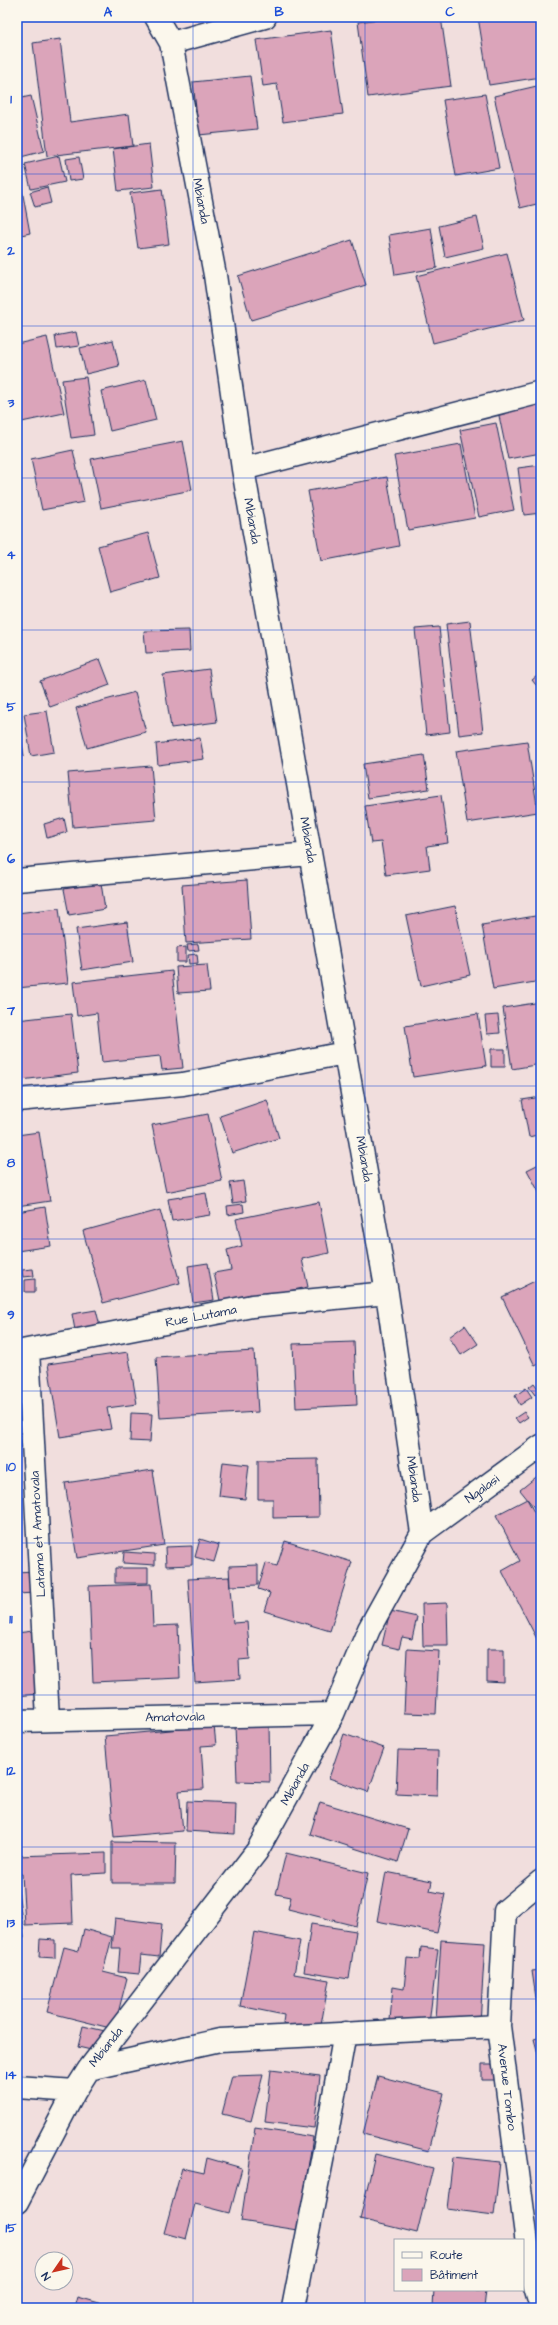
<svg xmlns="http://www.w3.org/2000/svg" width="558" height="2325" font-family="'Architects Daughter',sans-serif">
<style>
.building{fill:#dba4ba;stroke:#1b2f5e}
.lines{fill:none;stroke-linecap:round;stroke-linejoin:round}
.minor-casing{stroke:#1b2f5e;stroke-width:25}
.minor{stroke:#fbf7ec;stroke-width:22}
.grid{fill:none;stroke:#1d4ed8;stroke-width:1;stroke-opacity:0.55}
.labels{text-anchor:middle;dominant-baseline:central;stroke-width:3;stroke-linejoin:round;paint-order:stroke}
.street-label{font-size:13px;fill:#1b2f5e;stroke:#fbf7ec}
.neatline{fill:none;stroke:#1d4ed8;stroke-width:1.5}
.grid-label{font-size:13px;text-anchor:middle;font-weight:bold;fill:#1d4ed8}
</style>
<rect width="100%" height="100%" fill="#f1dedd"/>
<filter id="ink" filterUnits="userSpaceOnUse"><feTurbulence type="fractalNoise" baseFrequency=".025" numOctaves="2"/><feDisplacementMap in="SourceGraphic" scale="8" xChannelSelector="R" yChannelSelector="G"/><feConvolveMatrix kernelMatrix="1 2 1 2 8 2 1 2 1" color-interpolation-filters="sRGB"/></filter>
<g filter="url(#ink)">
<path class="building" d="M394,17H441L451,86L368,97L358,22Z
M478,17H541V77L489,85Z
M331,30L343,114L283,122L277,84L263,86L256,40Z
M60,39L70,122L129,114L133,146L47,156L33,43Z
M250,76L257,129L199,135L193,82Z
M541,85V203L520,208L494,96Z
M485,94L499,168L456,176L443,100Z
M31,96L44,151L17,158V99Z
M149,144L154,187L118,191L113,149Z
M59,156L65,182L31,189L25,164Z
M79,157L83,179L69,181L66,159Z
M17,179H20L30,233L17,236Z
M47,187L51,203L35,207L30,192Z
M162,189L169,244L138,248L130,193Z
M477,217L484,248L445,257L439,226Z
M431,228L437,268L395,275L389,235Z
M352,240L366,285L251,320L238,276Z
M507,253L524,320L433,343L416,276Z
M76,332L79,346L57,349L55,336Z
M47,337L64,413L17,423V344Z
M113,340L119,366L86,374L80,348Z
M86,377L94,435L71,438L62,380Z
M146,380L156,420L110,431L101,391Z
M541,403V453L508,459L498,411Z
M496,423L514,510L479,517L460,430Z
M183,441L192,490L101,508L91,459Z
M461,444L475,518L408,530L394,456Z
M73,450L84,502L42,510L31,459Z
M541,465V513L524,515L518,468Z
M387,477L399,546L321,561L308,491Z
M148,533L160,578L110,592L98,546Z
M470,621L483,732L459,735L446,624Z
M439,627L450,732L426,735L415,629Z
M189,630L190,651L146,653L144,631Z
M100,659L110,685L50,707L40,681Z
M209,669L217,722L171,728L163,675Z
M541,673V682L536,685L532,680Z
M135,692L146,732L87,748L76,708Z
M47,711L54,752L31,756L24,714Z
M17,713L24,756L17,757Z
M200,738L204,759L158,765L156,744Z
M527,741L538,812L467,823L456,751Z
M424,755L429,789L368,798L363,764Z
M151,766L156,820L73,827L68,773Z
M441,795L448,843L427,846L430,869L386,875L381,842L371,843L365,806Z
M64,818L67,832L47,838L44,824Z
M247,880L251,939L186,943L182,885Z
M101,883L105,909L69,915L64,889Z
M455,906L470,975L421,986L406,916Z
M59,908L68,983L17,988V913Z
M541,915V981L493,989L482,925Z
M127,922L133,962L82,970L76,929Z
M198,944L199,950L188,951L187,945Z
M186,947V962H177V948Z
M197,954L198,963L189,964L188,955Z
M207,965L210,991L178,993L176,967Z
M172,971L183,1068L162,1070L160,1056L102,1062L97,1013L77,1016L73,982Z
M541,1002V1064L512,1069L503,1008Z
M71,1014L78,1073L21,1080L17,1048V1020Z
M478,1014L486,1066L413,1077L405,1026Z
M498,1015L500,1033L487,1034L485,1016Z
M491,1049H505V1067H491Z
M541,1097V1134L529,1137L522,1100Z
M267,1100L279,1138L232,1153L220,1116Z
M208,1114L222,1181L166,1192L152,1125Z
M39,1132L50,1201L17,1206V1135Z
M541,1163V1196L527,1170Z
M243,1181L246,1201L233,1203L230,1183Z
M206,1193L210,1215L172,1221L168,1199Z
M319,1202L329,1253L302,1259L308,1287L221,1305L214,1273L231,1270L227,1250L242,1246L236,1219Z
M243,1204L244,1212L228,1215L227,1206Z
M45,1207L51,1246L17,1251V1212Z
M160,1210L180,1283L103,1303L83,1231Z
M208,1263L214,1300L193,1303L188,1266Z
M33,1269L34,1276L23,1277L22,1270Z
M19,1274L22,1292L17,1293V1275Z
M541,1278V1363L535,1366L502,1297Z
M35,1279V1292H25V1280Z
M96,1310L100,1326L75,1330L72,1314Z
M465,1325L478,1344L461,1355L449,1337Z
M354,1342L357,1405L296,1408L293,1344Z
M254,1351L258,1412L160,1418L156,1357Z
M128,1352L137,1404L107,1408L111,1429L60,1437L48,1364Z
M534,1383L540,1391L535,1395L529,1387Z
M526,1388L532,1397L520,1405L515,1396Z
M17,1406H19V1428H17Z
M524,1412L528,1417L519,1423L515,1418Z
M131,1413L152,1414L150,1442L130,1441Z
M318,1459L319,1517L273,1518V1499H258V1460Z
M223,1462L249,1465L245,1499L219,1496Z
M153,1470L164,1545L77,1558L65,1483Z
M540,1474L541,1475V1516L520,1490Z
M527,1499L541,1525V1639L538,1641L502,1571L520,1561L496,1515Z
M200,1539L219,1545L214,1562L195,1557Z
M285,1541L352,1562L330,1631L264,1611L270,1593L258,1589L266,1563L277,1566Z
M192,1546V1565L166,1566L165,1547Z
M124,1552L155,1554V1565L123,1563Z
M258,1565V1585L230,1586L229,1566Z
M115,1568H148V1583H115Z
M33,1571L35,1593L17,1594V1572Z
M229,1577L233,1623L247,1622L250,1659L239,1660L240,1679L195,1682L188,1579Z
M151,1584L153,1626L178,1625L180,1678L93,1682L89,1586Z
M447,1603L448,1646H423L422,1604Z
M390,1611L417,1617L412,1639L402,1637L399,1649L382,1645Z
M33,1631L38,1694L17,1696V1633Z
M407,1649L439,1651L436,1714L404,1713Z
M487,1649H504V1682L487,1681Z
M269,1724L270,1782L237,1781L235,1725Z
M214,1726L216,1745L201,1746L204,1789L179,1791L183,1831L114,1837L105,1736Z
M344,1734L384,1748L368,1792L329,1778Z
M398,1750L438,1751L437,1796L396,1794Z
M187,1801L236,1803L235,1834L186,1831Z
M320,1802L408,1829L398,1862L310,1834Z
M112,1842L176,1843L175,1883H112Z
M106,1853V1873L71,1875L73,1923L25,1925L22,1874H17V1856Z
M286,1853L368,1873L356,1926L288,1909L291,1897L276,1894Z
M386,1872L432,1881L430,1891L445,1894L437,1933L377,1921Z
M17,1881L24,1938L17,1939Z
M115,1918L162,1924L159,1957L141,1955L139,1974L118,1972L120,1948H112Z
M311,1924L356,1931L349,1979L304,1972Z
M84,1929L112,1937L103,1972L127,1978L114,2029L47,2012L64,1947L79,1951Z
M254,1932L300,1941L294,1974L329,1980L320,2031L283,2024L284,2015L240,2006Z
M40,1939L55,1940V1958L39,1957Z
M441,1940L485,1943L480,2023L436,2020Z
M421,1947L438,1949L429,2024L390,2020L393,1987L404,1989L407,1958L420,1959Z
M541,1970V2025H540L532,1971Z
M83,2026L105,2031L100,2052L78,2047Z
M541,2037V2065L534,2039Z
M482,2064H499L500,2080H482Z
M271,2070L320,2076L314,2128L265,2122Z
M263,2075L251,2121L222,2114L232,2076Z
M378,2076L444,2093L429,2151L363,2134Z
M255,2128L313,2137L298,2230L241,2221Z
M375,2154L433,2168L417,2233L360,2219Z
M453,2157L500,2162L494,2215L447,2209Z
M207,2158L242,2168L230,2213L195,2204L186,2239L164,2233L182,2168L204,2173Z
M434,2290H486L484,2308H433Z
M78,2297L117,2308H75Z"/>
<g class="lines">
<g class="minor-casing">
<path id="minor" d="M171,43L265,17
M243,469L541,392
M17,880L310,854
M17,1100L183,1084L345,1053
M28,1350L48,1719
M17,1352L252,1306L387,1293
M422,1533L541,1446
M17,1721L333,1714
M541,1881L505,1911L499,2026L531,2274L541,2308
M89,2069L220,2040L499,2026
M17,2087L75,2091
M17,2202L75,2091L89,2069L257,1851L333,1714L369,1629L422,1533L387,1293L243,469L215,275L171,43L156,17
M293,2308L325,2145L345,2033"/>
</g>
<use href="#minor" class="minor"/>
</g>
</g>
<path class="grid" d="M193,17V2308M365,17V2308M17,174H541M17,326H541M17,478H541M17,630H541M17,782H541M17,934H541M17,1086H541M17,1239H541M17,1391H541M17,1543H541M17,1695H541M17,1847H541M17,1999H541M17,2151H541"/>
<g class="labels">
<g class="street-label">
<text transform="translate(201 201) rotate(79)">Mbianda</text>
<text transform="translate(252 521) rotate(80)">Mbianda</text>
<text transform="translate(308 840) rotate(80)">Mbianda</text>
<text transform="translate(364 1159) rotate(80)">Mbianda</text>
<text transform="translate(201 1316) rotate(-11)">Rue Lutama</text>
<text transform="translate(414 1479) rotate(82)">Mbianda</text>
<text transform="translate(482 1489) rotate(-36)">Ngalasi</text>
<text transform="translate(38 1534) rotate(-93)">Latama et Amatovala</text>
<text transform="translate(175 1717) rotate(-1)">Amatovala</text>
<text transform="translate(295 1784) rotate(-61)">Mbianda</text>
<text transform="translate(106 2047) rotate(-52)">Mbianda</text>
<text transform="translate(507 2087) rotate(83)">Avenue Tombo</text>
</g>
</g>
<rect width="558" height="2325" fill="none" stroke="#fbf7ec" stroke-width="44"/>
<rect x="394" y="2239" width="130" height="52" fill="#fbf7ec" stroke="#a1a7b3"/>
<rect x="402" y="2252" width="20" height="6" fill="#fbf7ec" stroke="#a1a7b3"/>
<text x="430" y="2259" font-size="12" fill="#1b2f5e">Route</text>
<rect x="402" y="2269" width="20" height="12" fill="#dba4ba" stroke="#a1a7b3"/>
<text x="430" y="2279" font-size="12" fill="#1b2f5e">Bâtiment</text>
<g transform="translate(54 2271) rotate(236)"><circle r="19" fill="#fbf7ec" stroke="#a1a7b3"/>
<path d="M0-3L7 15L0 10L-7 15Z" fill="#c8321e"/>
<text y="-6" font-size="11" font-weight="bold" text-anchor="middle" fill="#1b2f5e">N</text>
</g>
<rect x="22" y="22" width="514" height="2281" class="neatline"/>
<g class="grid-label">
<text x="108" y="16">A</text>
<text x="279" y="16">B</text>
<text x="450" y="16">C</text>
<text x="11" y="103">1</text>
<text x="11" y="255">2</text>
<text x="11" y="407">3</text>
<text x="11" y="559">4</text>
<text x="11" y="711">5</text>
<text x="11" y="863">6</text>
<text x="11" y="1015">7</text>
<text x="11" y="1167">8</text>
<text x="11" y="1319">9</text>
<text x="11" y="1471">10</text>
<text x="11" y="1623">11</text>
<text x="11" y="1775">12</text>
<text x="11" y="1927">13</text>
<text x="11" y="2079">14</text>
<text x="11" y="2232">15</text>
</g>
</svg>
